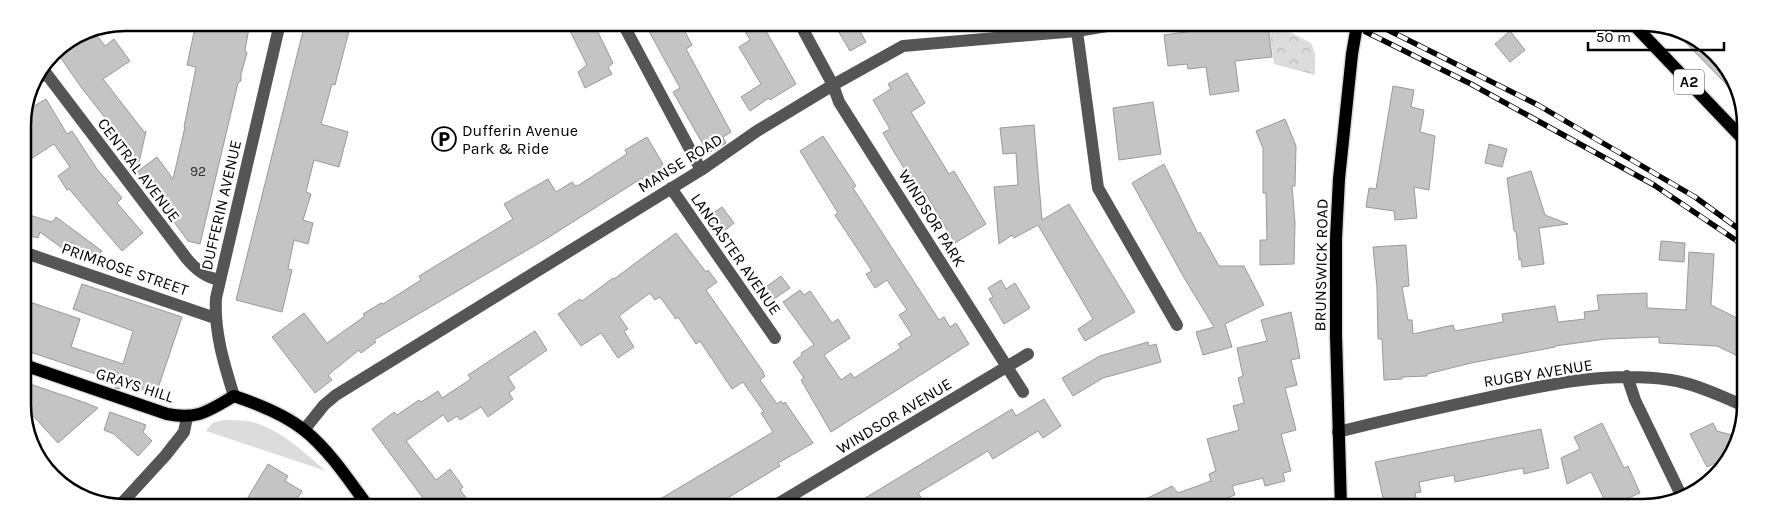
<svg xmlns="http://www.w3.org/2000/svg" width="1768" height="530" font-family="Karla,sans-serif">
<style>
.green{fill:#dcdcdc}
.park{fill:url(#park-crowns)}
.building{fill:#c4c4c4;stroke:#999}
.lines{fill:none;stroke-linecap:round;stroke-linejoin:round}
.major-casing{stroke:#dbdbdb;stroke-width:15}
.minor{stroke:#555;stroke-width:12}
.major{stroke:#000;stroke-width:12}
.rail-casing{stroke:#000;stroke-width:5.5}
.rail{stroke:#fff;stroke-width:4;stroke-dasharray:11;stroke-linecap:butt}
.major-bridge-casing{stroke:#dbdbdb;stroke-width:15;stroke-linecap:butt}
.major-bridge{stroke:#000;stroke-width:12}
.labels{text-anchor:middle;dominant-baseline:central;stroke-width:4.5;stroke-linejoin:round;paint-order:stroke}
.number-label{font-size:14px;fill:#313131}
.shield{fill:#fff;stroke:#4c4c4c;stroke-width:1}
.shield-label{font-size:15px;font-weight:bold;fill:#000}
.poi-label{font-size:16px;fill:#000;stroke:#fff;text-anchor:start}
.street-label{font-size:16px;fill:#000;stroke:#fff}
.rim{fill:none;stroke:#000;stroke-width:2.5}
</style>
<defs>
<pattern id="park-crowns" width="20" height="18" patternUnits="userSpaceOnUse" patternTransform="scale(1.25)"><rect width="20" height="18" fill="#dcdcdc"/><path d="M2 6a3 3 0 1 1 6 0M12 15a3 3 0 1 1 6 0" fill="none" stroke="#bbb"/></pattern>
</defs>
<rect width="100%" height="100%" fill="#fff"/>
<path class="green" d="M223,420C235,420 248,420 259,424C284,433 306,454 326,471L206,431L212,423Z"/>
<path class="park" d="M1269,25H1276L1311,43L1315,53V75L1274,64Z"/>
<path class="building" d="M196,23H250L245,50L247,53L241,74V81L238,83L200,244L188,241L174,222L177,211L163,208L137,172L157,157L173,179L185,127H184L196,67L187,65Z
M305,23H329L328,25L349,31L335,85L332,84L321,124L348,132L339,167L314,160L306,192L311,194L303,220L313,223L308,244L294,240L288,269L292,270L282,312L236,300Z
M566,23L594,24L613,63L608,67L612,74L585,88L578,72L587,65Z
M645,24H681L692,45L686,49L731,132L723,137L726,143L723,145L708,153L673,92L680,88Z
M741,24H762L796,84L770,100L769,98L750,111L741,97L761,84L739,47L750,40Z
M834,24H856L866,42L850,51Z
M1236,25H1268L1272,57L1235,61L1239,91L1210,95L1206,67L1188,69L1187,64L1168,66L1164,35Z
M92,29L105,46L114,39L130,61L103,79L145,133L146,131L138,167L123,149L127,146L81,87L58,54Z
M1510,31L1525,50L1510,62L1495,44Z
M1682,33L1716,53L1734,87L1731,89L1680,37Z
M907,73L925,103L911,112L949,174L954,171L986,224L955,243L924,191L920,194L894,152L883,133L890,129L873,100L891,89L888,84Z
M1393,86L1414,90L1411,107L1424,110L1420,132L1435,136L1429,190L1414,187L1417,218L1395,220L1394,211L1366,207L1369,188L1376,189Z
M46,99L67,134L72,131L97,169L122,198L117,203L143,233L122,251L69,189L67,190L58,176L70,167L54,144L23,164V118L24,112Z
M1153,102L1161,154L1119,160L1113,108Z
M1285,119L1296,146L1295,186H1292L1295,223L1294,264L1260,265V240H1267L1266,193H1263V148L1256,131Z
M1034,125L1042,220L1069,204L1135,312L1085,341L1078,329L1093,319L1038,225L1014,238L1012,235L999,244L994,187L1018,185L1016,153L1003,154L1000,128Z
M823,136L856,186L853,188L939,320L944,317L950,327L956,323L969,344L831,432L801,380L804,378L793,362L802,355L801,353L814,345L783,302L800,290L804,295L810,291L832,323L838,319L850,338L824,355L841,380L851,373L854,378L901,348L898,344L912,335L899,315L907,310L887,280L875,288L866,274L872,271L835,215L838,213L800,151Z
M647,137L663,164L658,171L643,180L642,178L546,239L374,340L376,342L361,353L359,350L328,375L332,380L315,393L272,337L304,313L327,343L365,316L363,314L381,303L383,304L421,280L419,276L513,219L504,204L548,179L556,192L572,182L575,186L579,185L627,154L625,150Z
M1489,144L1507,149L1502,167L1485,163Z
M1164,164L1198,234L1200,232L1219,266H1244L1264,305L1225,324L1232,347L1203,355L1196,332L1214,327L1183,276L1132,183Z
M1531,171L1545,215L1568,224L1539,228L1544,264L1522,267L1521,259L1519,260L1516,231H1514L1507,178Z
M722,207L734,223L719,235L706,218Z
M23,213L52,222L56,217L102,251L90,262L72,242L66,251L40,232L38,238L23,234Z
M676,233L706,272L708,270L717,282L706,290L764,373L763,374L765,376L760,380L777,404L781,401L783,404L785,402L813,443L778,463L780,466L716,505H650L773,432L761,413L764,412L743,382L732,389L700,341L696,344L678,317L676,319L660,297L655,300L650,293L619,316L628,329L624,331L634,347L618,358L601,333L581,346L558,314L580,299L582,301L613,278L614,279Z
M1661,241L1685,243L1684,262L1659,260Z
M1406,245L1409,286L1402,287L1408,320H1412L1413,334L1453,325L1455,331L1503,322L1502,314L1555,306L1558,322L1585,319L1584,312L1599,310L1597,295L1647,293V308L1686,310L1689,252L1714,254L1711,305L1743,321L1742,358L1717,346L1659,343V337L1606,339L1555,346V347L1471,363L1427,374V376L1402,377V379L1384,380L1382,339H1378L1377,288L1373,247Z
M781,276L790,288L771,301L763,289Z
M1001,280L1006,289L1015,283L1030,308L1004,324L989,299L993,297L988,288Z
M82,284L182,317L156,394L125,384L119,389L115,388L117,381L24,350V300L80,319L71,347L123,364L133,331L73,309Z
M1291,312L1300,358L1291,360L1297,385L1285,388L1296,430L1281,434L1291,471L1283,473L1285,481L1265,486L1263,478L1232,486L1235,495L1214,503L1215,506H1132L1172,486L1178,493L1211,481L1209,474L1216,471L1207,439L1239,430L1233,406L1244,403L1238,378L1243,376L1237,348L1267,341L1261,320Z
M535,331L547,350L508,377L515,388L509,393L513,399L488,417L481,407L460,420L457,416L448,422L443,415L406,441L436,480L450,469L463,487L460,490L472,505H428L372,429L394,412L397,415L419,400L421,402L438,391L442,398L471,379L468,375Z
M1148,342L1149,346L1156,344L1161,362L1103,378L1073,396L1062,378L1100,356Z
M24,382L86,403L98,408L58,443L24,406Z
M1044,399L1061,426L1043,438L1038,431L993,459L988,451L918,493L922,499L911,506H852L1012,409L1016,416Z
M110,412L146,425L143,432L152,441L138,456L114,434L104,430Z
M1602,423L1624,468L1628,466L1640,493L1626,499L1630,507H1608L1591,472L1567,484L1561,458L1580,449L1574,437Z
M1713,423L1717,431L1739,437L1726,458L1707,467L1690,434Z
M1541,429L1549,468L1524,474L1523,468L1455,482L1454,475L1419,482L1421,492L1415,493L1418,507H1385L1375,462Z
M268,464L288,476L285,481L302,491L294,504H244Z"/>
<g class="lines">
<g class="major-casing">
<path id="major" d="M1635,26L1743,139
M24,365L167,414C198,420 208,411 234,396C258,404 284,414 304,430C329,450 348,479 367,505
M1341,507L1336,336V238L1339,179L1352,54"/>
</g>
<path class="minor" d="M623,24L701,170
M800,24L833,85L839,102L1023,392
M1077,31L1098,188L1177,325
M42,68L187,259C196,270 205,277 219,280
M32,82L46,73
M671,188L775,338
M23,252L215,318
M1627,376L1635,400L1681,495
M234,396C224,364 214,332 216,298L280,23
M304,430L324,405L336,395L701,170L757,131L833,85L903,46L1077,31L1113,25
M1338,432C1389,419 1439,408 1490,397C1549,384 1610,371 1671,380C1693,383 1722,396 1742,405
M121,504L165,456L184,432L187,417
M776,505L1028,354
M1324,507L1341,505"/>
<use href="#major" class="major"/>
<g class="rail-casing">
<path id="rail" d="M1352,25L1471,84L1654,185L1743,245
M1378,25L1538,105L1695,197L1743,232"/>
</g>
<use href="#rail" class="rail"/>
<g class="major-bridge-casing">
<path id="major-bridge" d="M1352,54L1357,25"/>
</g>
<use href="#major-bridge" class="major-bridge"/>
</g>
<defs>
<g id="parking-ring" transform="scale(1.25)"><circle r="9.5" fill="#fff" stroke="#000" stroke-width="1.5"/><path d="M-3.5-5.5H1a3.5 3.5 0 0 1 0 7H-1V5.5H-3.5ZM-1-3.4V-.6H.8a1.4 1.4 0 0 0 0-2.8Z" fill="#000"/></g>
</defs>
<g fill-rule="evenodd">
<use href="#parking-ring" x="444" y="139"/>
</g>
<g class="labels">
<g class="number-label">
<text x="198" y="171">92</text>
</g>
<rect class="shield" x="1674" y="69.5" width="30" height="25" rx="4"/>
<g class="shield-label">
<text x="1689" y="82">A2</text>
</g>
<g class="poi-label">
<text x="462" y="130">Dufferin Avenue<tspan x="462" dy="18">Park &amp; Ride</tspan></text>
</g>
<g class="street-label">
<text transform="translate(680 163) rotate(-32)">MANSE ROAD</text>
<text transform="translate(139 170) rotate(53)">CENTRAL AVENUE</text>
<text transform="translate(221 205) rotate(-77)">DUFFERIN AVENUE</text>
<text transform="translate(932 218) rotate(58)">WINDSOR PARK</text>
<text transform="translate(736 254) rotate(55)">LANCASTER AVENUE</text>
<text transform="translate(1321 265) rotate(-89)">BRUNSWICK ROAD</text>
<text transform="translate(125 269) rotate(19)">PRIMROSE STREET</text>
<text transform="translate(1538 373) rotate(-9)">RUGBY AVENUE</text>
<text transform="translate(135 385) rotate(18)">GRAYS HILL</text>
<text transform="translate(894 416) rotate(-31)">WINDSOR AVENUE</text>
</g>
</g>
<path d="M0 0H1768V530H0ZM125 31H1643A94 94 0 0 1 1737 125V405A94 94 0 0 1 1643 499H125A94 94 0 0 1 31 405V125A94 94 0 0 1 125 31Z" fill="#fff" fill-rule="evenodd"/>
<path class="rim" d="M125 31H1643A94 94 0 0 1 1737 125V405A94 94 0 0 1 1643 499H125A94 94 0 0 1 31 405V125A94 94 0 0 1 125 31Z"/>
<path d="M1588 42v8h136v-8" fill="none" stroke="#000000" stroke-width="2.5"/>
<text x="1596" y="42" font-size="15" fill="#000000" stroke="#ffffff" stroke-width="4" paint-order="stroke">50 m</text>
</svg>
